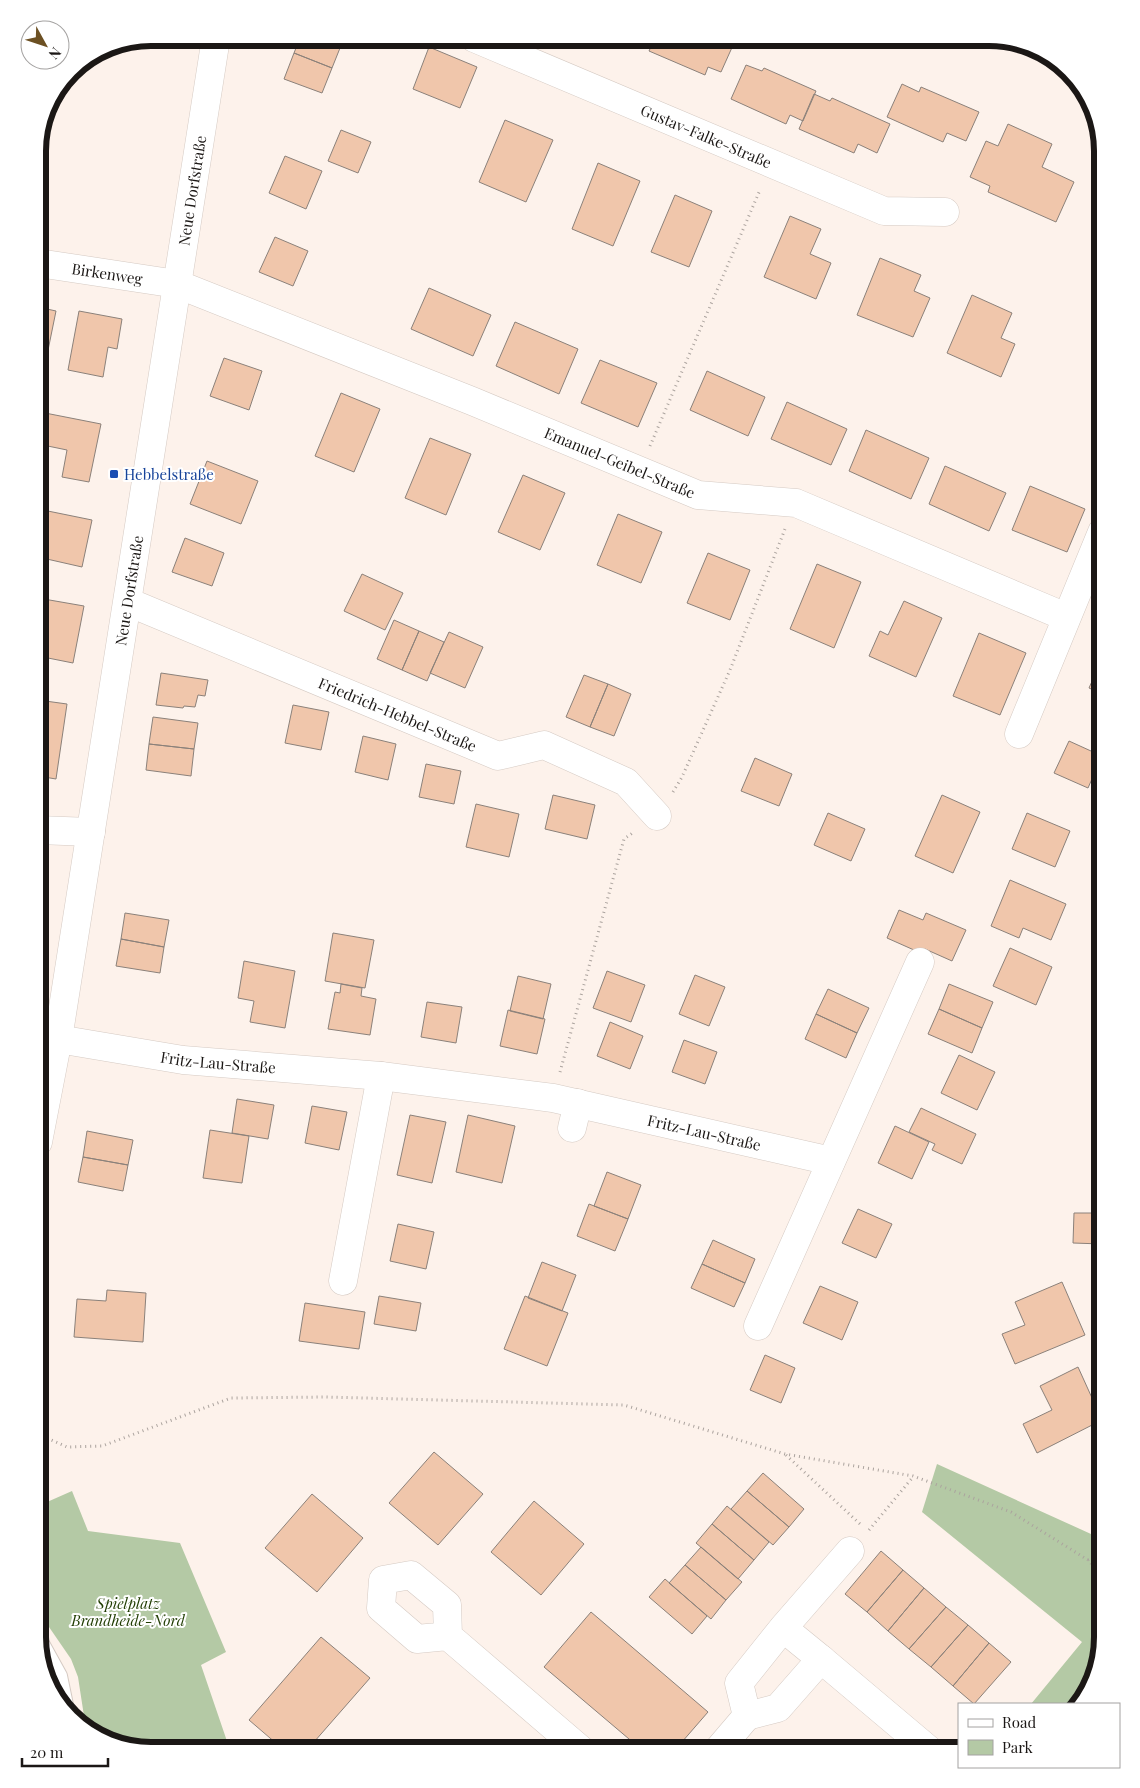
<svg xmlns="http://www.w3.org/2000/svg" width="1140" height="1788" font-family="'Playfair Display',serif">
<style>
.green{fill:#b4c9a5}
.building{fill:#f0c6ab;stroke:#8b817a}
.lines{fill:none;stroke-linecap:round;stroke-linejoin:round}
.service-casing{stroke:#d5cac3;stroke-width:18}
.minor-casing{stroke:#d5cac3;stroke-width:29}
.path{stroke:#aba39e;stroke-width:3;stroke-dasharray:1 4;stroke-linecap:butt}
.service{stroke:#fff;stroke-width:16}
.minor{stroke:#fff;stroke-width:28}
.transit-dot{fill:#1a4fb4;stroke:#fff;stroke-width:2}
.labels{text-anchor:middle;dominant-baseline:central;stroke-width:4;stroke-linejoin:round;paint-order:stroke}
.street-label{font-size:15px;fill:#1b1715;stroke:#fff}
.transit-label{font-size:15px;fill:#164399;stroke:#fff;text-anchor:start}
.park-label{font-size:15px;font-style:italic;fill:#1f3b00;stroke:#fff}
.rim{fill:none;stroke:#1b1715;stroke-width:6}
</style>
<rect width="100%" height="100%" fill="#fdf2eb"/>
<path class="green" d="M937,1464L1102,1539V1637L1087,1694L1076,1704H1031L1082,1642L922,1512Z
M72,1491L88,1531L180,1543L226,1652L201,1665L230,1750H144L86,1729L78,1677L71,1659L38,1611V1506Z"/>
<path class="building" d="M300,38H328L342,43L332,68L294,53Z
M616,38H655L652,43L640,38L636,46Z
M655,38H723L734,43L721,72L708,67L705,75L649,51Z
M429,47L477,67L460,108L413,89Z
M294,53L332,68L322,93L284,79Z
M746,65L762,71L764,68L816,91L803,121L790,115L786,124L731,99Z
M902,84L919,92L921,87L979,112L966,141L947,133L943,142L887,117Z
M814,94L830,101L832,98L890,124L877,153L858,144L854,153L799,129Z
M505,120L553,140L526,202L479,182Z
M1008,124L1052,144L1042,167L1074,182L1056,222L988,192L990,186L970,177L986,141L998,146Z
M341,130L371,142L358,173L328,161Z
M285,156L322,171L306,209L269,193Z
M598,163L640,181L613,246L572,229Z
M675,195L712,211L689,267L651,252Z
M790,216L821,229L810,254L831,263L816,299L764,277Z
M275,237L308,251L293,286L259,272Z
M880,258L921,275L914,291L930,298L913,337L857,315Z
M429,288L491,315L473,356L411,329Z
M972,295L1012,313L1001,338L1015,344L1001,377L947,353Z
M38,307L56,311L45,365L38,364Z
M79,311L122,319L117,349L108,347L103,377L68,370Z
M515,322L578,349L559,394L496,366Z
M224,358L262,371L249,410L210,396Z
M600,360L657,383L638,427L581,403Z
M707,371L765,397L748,436L690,410Z
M341,393L380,409L354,472L315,456Z
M787,402L847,429L831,465L771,439Z
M40,412L101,424L89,482L62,477L67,450L38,444Z
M866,430L929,458L911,499L849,471Z
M430,438L471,454L446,515L405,498Z
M207,461L258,481L241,524L190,504Z
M945,466L1006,493L989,531L929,504Z
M523,475L565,493L540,550L498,532Z
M1030,486L1085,509L1067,552L1012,530Z
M38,509L92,520L82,567L38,557Z
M618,514L662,532L641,583L597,565Z
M185,538L224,553L212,586L172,572Z
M708,553L750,570L730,620L687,603Z
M817,564L861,582L834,648L790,629Z
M362,574L403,593L385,630L344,611Z
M38,598L84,606L73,663L38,656Z
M904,601L942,618L916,677L869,656L880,631L888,635Z
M394,620L419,631L402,670L377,659Z
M419,631L444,642L427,681L402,670Z
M449,632L483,647L465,688L430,673Z
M979,633L1026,653L1000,715L953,696Z
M1102,659V694L1089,688Z
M161,673L208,680L205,696L198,695L195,707L184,706L183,708L156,705Z
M584,675L608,684L590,727L566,717Z
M608,684L631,694L614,736L590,727Z
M38,700L67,704L56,779L38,776Z
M293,705L329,712L321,750L285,743Z
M153,717L198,723L194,749L149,744Z
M363,736L396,744L388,780L355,772Z
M1069,741L1102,756L1088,788L1054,773Z
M149,744L194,749L191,776L146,770Z
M755,758L792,774L779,806L741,791Z
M426,764L461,771L454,804L419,797Z
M553,795L595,805L587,839L545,829Z
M942,795L980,812L953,873L915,856Z
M476,804L519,814L509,857L466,847Z
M828,813L865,829L851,861L814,845Z
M1027,813L1070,831L1055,867L1012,849Z
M38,854H45L43,892L38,891Z
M1010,880L1066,904L1051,940L1023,928L1019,938L991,926Z
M899,910L923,920L926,913L966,930L952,961L925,949L923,954L887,938Z
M125,913L169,920L164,947L121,939Z
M333,933L374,940L365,988L325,981Z
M121,939L164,947L160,973L116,966Z
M1010,948L1052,967L1036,1005L993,986Z
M244,961L295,971L285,1028L250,1022L254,1001L238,998Z
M607,971L645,985L631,1022L593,1008Z
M695,975L725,987L709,1026L679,1014Z
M518,976L551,984L543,1019L510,1011Z
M341,984L362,988L361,996L376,999L370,1035L328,1029L335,992L340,993Z
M949,984L993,1002L982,1028L939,1009Z
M828,989L869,1008L857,1033L816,1014Z
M427,1002L462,1007L456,1043L421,1037Z
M939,1009L982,1028L972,1053L928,1034Z
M508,1010L545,1019L537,1054L500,1046Z
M816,1014L857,1033L846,1058L805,1039Z
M610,1022L643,1036L630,1069L597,1056Z
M684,1040L717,1052L705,1084L672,1072Z
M959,1055L995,1072L977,1110L941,1093Z
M237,1099L274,1105L268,1139L232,1133Z
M312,1106L347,1112L339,1150L305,1143Z
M921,1108L976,1134L962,1164L932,1150L935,1144L909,1132Z
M410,1115L446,1122L432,1183L397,1175Z
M468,1115L515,1126L502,1183L456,1172Z
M895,1126L929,1142L912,1179L878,1163Z
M210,1130L249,1136L242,1183L203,1178Z
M87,1131L133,1140L128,1165L83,1157Z
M83,1157L128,1165L123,1191L78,1182Z
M607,1172L641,1185L628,1219L594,1206Z
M1101,1187L1102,1244L1073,1243L1074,1213H1101Z
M589,1204L628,1219L615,1251L577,1236Z
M858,1209L892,1224L876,1258L842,1243Z
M398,1224L434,1232L426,1269L390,1261Z
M713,1240L755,1259L745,1283L702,1264Z
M542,1262L576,1275L562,1311L528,1298Z
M702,1264L745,1283L734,1307L691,1288Z
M1062,1282L1085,1335L1015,1364L1002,1334L1025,1325L1015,1302Z
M820,1286L858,1302L842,1340L803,1323Z
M107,1290L146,1293L143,1342L74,1337L77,1299L106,1301Z
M379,1296L421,1303L416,1331L374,1324Z
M525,1296L568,1313L547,1366L504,1349Z
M305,1303L365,1312L359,1349L299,1341Z
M765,1355L795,1368L781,1403L750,1390Z
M1078,1367L1102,1420L1037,1453L1023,1424L1052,1410L1040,1386Z
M434,1452L483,1494L438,1545L389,1503Z
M763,1473L804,1509L789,1527L747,1491Z
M747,1491L789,1527L773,1545L731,1509Z
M312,1494L363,1538L317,1592L265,1548Z
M534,1501L584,1544L541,1595L491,1552Z
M727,1506L769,1542L754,1560L712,1524Z
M712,1524L754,1560L738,1579L696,1543Z
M701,1547L742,1582L726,1600L685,1565Z
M881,1551L903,1570L867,1612L845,1594Z
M685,1565L726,1600L711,1619L669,1583Z
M903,1570L924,1588L888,1631L867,1612Z
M665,1579L707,1616L692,1634L649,1597Z
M924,1588L946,1607L909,1649L888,1631Z
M946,1607L968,1625L931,1667L909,1649Z
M591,1612L708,1712L675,1750H642L544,1667Z
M968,1625L989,1643L953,1686L931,1667Z
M321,1637L370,1678L307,1750H284L249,1720Z
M989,1643L1011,1662L974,1704L953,1686Z"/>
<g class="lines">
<g class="service-casing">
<path id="service" d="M38,1638L59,1676L65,1705"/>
</g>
<g class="minor-casing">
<g id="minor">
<path id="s1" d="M474,38L884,211L945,212"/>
<path id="s2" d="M38,263L177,284L472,401L698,495L796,503L1066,617"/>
<path id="s3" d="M128,602L498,756L544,745L626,782L657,816"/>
<path d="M1019,734L1102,532"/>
<path d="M38,830L91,832"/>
<path id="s4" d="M58,1039L183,1060L381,1076L553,1098L831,1161"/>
<path d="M572,1128L578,1103"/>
<path id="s5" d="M38,1142L58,1039L216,38"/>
<path d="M343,1281L381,1076"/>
<path d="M758,1326L920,962"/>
<path d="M783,1628L739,1683L747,1716L778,1708L821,1659L783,1628L850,1551"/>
<path d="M448,1636L447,1605L411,1575L383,1580L381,1608L417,1639L448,1636L581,1750"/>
<path d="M821,1659L929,1750"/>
<path d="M718,1750L747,1716"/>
</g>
</g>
<path class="path" d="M650,446L760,190
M673,792L682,777L730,670L785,529
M560,1072L624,839L634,832
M38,1434L67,1447L102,1446L231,1398L326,1397L624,1405L785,1454L913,1476L1011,1512L1088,1560L1102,1576
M786,1455L860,1524
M869,1530L913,1477
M1088,1560L1102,1552"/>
<use href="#service" class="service"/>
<use href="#minor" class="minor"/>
</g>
<rect class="transit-dot" x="109" y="469" width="10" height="10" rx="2.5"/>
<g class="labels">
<g class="street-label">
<text stroke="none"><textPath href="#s1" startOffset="252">Gustav-Falke-Straße</textPath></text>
<text stroke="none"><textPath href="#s5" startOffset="964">Neue Dorfstraße</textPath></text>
<text stroke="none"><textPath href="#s2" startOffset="70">Birkenweg</textPath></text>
<text stroke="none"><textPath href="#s2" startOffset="618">Emanuel-Geibel-Straße</textPath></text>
<text stroke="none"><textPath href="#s5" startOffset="559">Neue Dorfstraße</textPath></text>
<text stroke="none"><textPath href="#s3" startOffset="292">Friedrich-Hebbel-Straße</textPath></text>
<text stroke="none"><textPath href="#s4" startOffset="162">Fritz-Lau-Straße</textPath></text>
<text stroke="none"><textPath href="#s4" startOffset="654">Fritz-Lau-Straße</textPath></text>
</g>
<g class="transit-label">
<text x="124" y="474">Hebbelstraße</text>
</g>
<g class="park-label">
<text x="128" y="1603">Spielplatz<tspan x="128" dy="17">Brandheide-Nord</tspan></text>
</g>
</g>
<path d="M0 0H1140V1788H0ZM151 46H989A105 105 0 0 1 1094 151V1637A105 105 0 0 1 989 1742H151A105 105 0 0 1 46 1637V151A105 105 0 0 1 151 46Z" fill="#fff" fill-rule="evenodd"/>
<path class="rim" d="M151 46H989A105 105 0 0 1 1094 151V1637A105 105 0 0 1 989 1742H151A105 105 0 0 1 46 1637V151A105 105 0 0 1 151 46Z"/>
<rect x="958" y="1703" width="162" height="65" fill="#ffffff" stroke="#a4a2a1"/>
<rect x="968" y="1719" width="25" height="8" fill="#ffffff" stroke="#a4a2a1"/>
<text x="1002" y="1728" font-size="15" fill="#1b1715">Road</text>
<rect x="968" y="1740" width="25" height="15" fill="#b4c9a5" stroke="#a4a2a1"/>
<text x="1002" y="1753" font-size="15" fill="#1b1715">Park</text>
<g transform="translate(45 45) rotate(130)"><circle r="24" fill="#ffffff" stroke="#a4a2a1"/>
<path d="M0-4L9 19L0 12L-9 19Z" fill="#6c5023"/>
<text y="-8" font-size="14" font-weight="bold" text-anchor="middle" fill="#1b1715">N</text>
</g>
<path d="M22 1758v8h86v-8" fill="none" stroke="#1b1715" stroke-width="2.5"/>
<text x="30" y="1758" font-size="15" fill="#1b1715" stroke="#ffffff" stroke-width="4" paint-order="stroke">20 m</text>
</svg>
